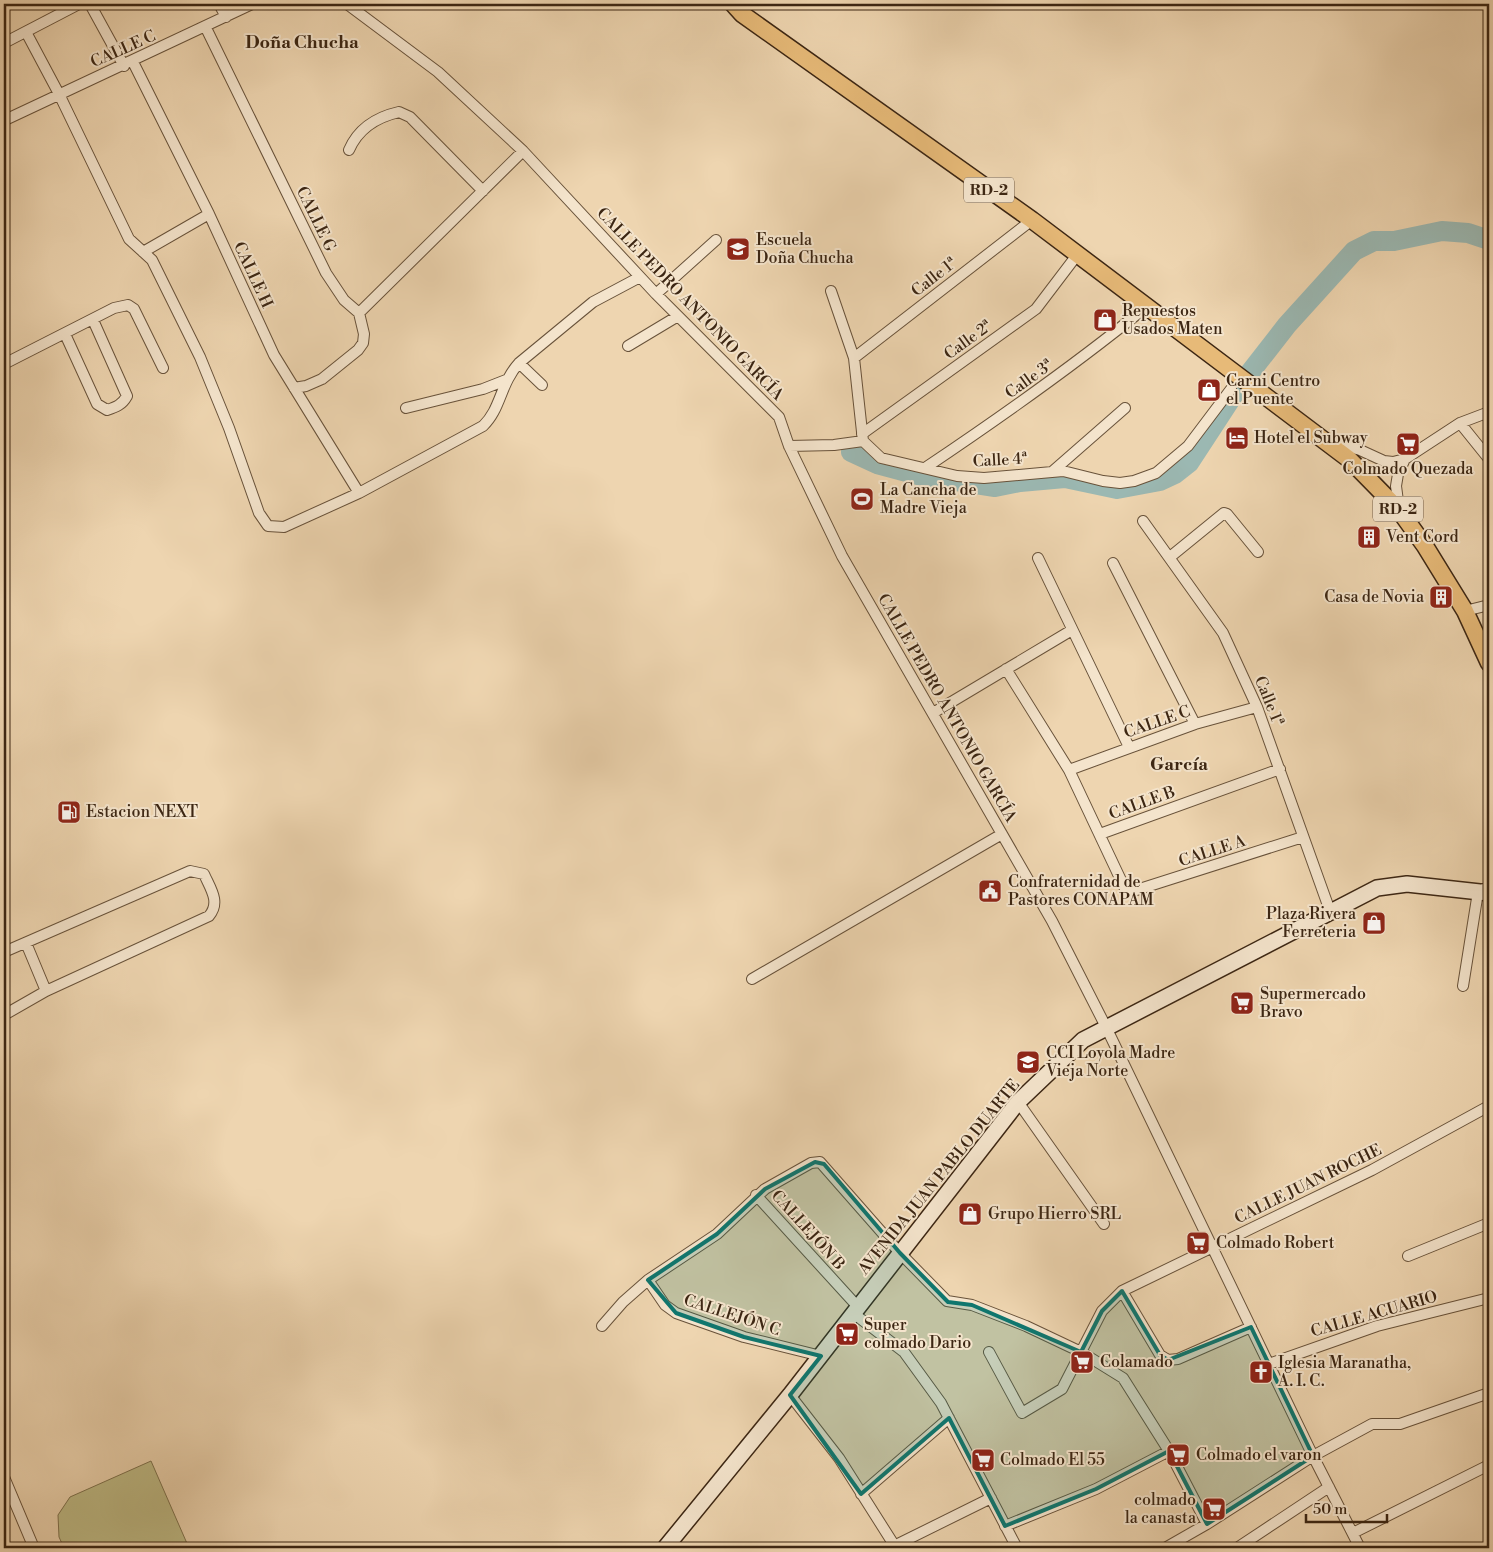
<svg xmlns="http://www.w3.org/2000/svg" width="1493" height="1552" font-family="'Libre Bodoni',serif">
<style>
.green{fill:#bfbc87;stroke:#7e714d}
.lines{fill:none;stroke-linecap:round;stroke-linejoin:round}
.river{stroke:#9bb8b2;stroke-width:20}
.minor-casing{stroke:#68523a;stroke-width:12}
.secondary-casing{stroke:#3c2613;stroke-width:18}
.primary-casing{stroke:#3c2613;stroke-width:19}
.minor{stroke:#f4e4cc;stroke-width:10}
.secondary{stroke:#f4e4cc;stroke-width:15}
.primary{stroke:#e7ba78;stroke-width:16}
.marked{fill:#0f766e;fill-opacity:0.2;stroke:#0f766e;stroke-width:4;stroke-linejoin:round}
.labels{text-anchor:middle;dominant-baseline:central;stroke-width:4;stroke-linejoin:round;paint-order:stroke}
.shield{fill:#f4e4cc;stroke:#735f4a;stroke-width:1}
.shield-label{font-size:15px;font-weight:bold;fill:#3c2613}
.street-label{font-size:16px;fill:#3c2613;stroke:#f4e4cc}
.poi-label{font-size:16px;fill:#3c2613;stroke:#f4e4cc;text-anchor:start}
.neighbourhood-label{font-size:18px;font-weight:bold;fill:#3c2613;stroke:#f4e4cc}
</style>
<rect width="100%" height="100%" fill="#eed5b0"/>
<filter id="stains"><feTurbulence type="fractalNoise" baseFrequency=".004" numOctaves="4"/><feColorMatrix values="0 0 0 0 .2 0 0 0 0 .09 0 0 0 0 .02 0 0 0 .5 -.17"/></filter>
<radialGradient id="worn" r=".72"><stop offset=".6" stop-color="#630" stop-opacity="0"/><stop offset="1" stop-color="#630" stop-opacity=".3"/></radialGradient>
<path class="green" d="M151,1461L189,1548H64L59,1537L58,1515L70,1497Z"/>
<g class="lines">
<path class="river" d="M851,452L877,464L918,475L995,487L1020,482L1065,478L1117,489L1160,481L1175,474L1189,463L1238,388L1287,325L1354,251L1374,241H1394L1442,231L1468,233L1489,240"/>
<g class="minor-casing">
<path id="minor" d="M90,4L124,66
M219,4L226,17
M347,4L438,72L523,151L656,294L779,417L789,446L842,556L1052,921L1106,1027L1313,1456L1360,1548
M206,28L326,273L344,300L359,313L364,334L363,343L358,350L322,379L306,386L294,388
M26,32L59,94L129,239L152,260L200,357L229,428L259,513L268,526L284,527L359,493L483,426C501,409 500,384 519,363L593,302L640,277
M4,43L79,4
M133,62L209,214L274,355L359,493
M5,120L252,4
M349,150C358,129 377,117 399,112L410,117L483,191
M143,252L209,214
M831,291L854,358L863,441L881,458L957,476L984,478L1063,471L1103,481L1120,483L1134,481L1156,473L1188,446L1231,389
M656,294L716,240
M359,313L523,151
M65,334L97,404L107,410C116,407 122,405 127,396L93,320
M628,346L678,316
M854,358L1032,220
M519,363L542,385
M4,364L114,308L128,305L134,309L163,368
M406,408L483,389L506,380
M1460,423L1489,459
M862,434L1036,309L1077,255
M1332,442L1360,450L1384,461L1393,462L1405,459
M789,446L834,445L863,441
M925,468C1001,417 1075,365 1146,307
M1053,471L1125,408
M1399,509L1396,486L1398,474L1405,459L1460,423L1489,412
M1143,521L1223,633L1257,707L1330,911
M1170,557L1224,513L1227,514L1258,552
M1038,558L1129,747
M1113,563L1195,724
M1465,611L1489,605
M1006,669L1069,770L1127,893L1303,837
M933,713L1072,630
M1069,770L1195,724L1257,707
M1100,834L1280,769
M26,943L46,991
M4,952L190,871L204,874C210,888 221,902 209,916L46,991L4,1015
M752,979L1002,834
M1463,986L1478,892L1484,889
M1018,1102L1104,1224
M756,1195L858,1307
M1408,1256L1489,1223
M648,1280L665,1305L676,1313L744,1337L821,1356
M1122,1291L1160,1355L1168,1360L1178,1359L1251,1327
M853,1313L904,1352L941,1403L1017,1548
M602,1326L623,1302L648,1280L717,1234L765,1189L811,1163L820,1162L900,1253L947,1301L972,1305L1026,1326L1081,1352L1123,1378L1169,1451L1207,1524
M989,1352L1022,1413L1062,1389L1102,1311L1122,1291L1372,1170L1489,1106
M1269,1364L1377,1326L1489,1298
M790,1395L839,1458L896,1548
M4,1477L34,1548
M861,1494L949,1418
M1005,1526L1096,1489L1169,1451
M1353,1533L1489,1465
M890,1548L991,1498
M1165,1548L1207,1524L1313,1456L1372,1424H1400L1489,1393
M1237,1548L1329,1487"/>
</g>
<g class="secondary-casing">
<path id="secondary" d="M665,1548L790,1395L1018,1102L1083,1040L1377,888L1407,884L1489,893"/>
</g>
<g class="primary-casing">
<path id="primary" d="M733,4L742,14L1032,220L1350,460L1399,510L1425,546L1465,611L1489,663"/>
</g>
<use href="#minor" class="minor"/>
<use href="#secondary" class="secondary"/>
<use href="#primary" class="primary"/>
</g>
<path class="marked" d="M815,1162L824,1164L900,1253L948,1302L972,1305L1081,1352L1102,1311L1122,1291L1160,1355L1168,1360L1251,1327L1313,1456L1207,1524L1169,1451L1096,1489L1005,1526L949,1418L861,1494L790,1395L821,1356L744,1337L676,1313L648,1280L717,1234L765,1189Z"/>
<defs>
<g id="school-square" transform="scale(1.25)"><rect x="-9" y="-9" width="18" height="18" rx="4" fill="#8f2418" stroke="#f4e4cc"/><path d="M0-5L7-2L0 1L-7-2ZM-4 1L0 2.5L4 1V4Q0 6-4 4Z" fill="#fff"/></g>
<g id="shop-square" transform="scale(1.25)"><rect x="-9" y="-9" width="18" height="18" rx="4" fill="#8f2418" stroke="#f4e4cc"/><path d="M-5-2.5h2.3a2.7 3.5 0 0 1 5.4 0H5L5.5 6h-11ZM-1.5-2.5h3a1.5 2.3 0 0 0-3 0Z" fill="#fff"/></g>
<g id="hotel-square" transform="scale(1.25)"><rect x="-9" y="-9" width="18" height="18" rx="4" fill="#8f2418" stroke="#f4e4cc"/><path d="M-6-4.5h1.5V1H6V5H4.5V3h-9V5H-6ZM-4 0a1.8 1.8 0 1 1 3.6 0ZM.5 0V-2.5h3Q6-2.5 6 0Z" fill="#fff"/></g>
<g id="supermarket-square" transform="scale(1.25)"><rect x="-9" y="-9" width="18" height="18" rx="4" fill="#8f2418" stroke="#f4e4cc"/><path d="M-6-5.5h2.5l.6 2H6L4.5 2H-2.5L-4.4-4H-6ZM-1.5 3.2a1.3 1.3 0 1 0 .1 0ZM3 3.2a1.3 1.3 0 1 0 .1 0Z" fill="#fff"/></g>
<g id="stadium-square" transform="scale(1.25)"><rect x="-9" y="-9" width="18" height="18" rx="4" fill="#8f2418" stroke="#f4e4cc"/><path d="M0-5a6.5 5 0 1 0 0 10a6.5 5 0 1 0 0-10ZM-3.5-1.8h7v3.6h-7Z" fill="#fff"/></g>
<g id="building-square" transform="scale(1.25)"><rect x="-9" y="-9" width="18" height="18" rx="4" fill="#8f2418" stroke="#f4e4cc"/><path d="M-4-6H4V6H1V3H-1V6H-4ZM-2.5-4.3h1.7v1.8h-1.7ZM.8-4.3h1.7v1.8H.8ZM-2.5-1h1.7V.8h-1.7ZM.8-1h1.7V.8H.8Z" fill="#fff"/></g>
<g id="fuel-square" transform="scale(1.25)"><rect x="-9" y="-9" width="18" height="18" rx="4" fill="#8f2418" stroke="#f4e4cc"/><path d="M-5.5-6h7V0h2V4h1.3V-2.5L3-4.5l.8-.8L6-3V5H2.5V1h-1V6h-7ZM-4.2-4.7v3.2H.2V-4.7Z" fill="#fff"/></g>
<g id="civic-square" transform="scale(1.25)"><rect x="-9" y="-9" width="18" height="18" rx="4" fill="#8f2418" stroke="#f4e4cc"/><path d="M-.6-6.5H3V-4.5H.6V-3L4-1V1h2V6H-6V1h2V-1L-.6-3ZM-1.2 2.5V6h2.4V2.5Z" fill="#fff"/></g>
<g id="church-square" transform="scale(1.25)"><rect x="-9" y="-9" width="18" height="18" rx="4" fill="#8f2418" stroke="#f4e4cc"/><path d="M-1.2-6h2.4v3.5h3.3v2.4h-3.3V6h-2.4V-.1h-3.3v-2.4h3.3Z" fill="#fff"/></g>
</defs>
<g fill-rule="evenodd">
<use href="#school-square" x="738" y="249"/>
<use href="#shop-square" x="1105" y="320"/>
<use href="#shop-square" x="1209" y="390"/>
<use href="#hotel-square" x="1237" y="438"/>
<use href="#supermarket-square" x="1408" y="444"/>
<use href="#stadium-square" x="862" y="499"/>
<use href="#building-square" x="1369" y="537"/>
<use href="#building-square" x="1441" y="597"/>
<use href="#fuel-square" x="69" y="812"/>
<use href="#civic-square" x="990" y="891"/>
<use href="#shop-square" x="1374" y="923"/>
<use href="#supermarket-square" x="1242" y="1003"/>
<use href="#school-square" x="1028" y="1062"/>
<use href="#shop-square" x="970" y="1214"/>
<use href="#supermarket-square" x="1198" y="1243"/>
<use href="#supermarket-square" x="847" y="1334"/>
<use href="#supermarket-square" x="1082" y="1362"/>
<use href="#church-square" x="1261" y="1372"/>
<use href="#supermarket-square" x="1178" y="1455"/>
<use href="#supermarket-square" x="983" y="1460"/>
<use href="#supermarket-square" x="1214" y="1509"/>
</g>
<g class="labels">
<g class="shield">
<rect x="964" y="177.5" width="50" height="25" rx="4"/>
<rect x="1373" y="496.5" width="50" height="25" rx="4"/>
</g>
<g class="shield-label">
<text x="989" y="190">RD-2</text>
<text x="1398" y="509">RD-2</text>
</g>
<g class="street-label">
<text transform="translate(123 49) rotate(-24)">CALLE C</text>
<text transform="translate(316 219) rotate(64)">CALLE G</text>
<text transform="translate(253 275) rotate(65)">CALLE H</text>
<text transform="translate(934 277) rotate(-38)">Calle 1ª</text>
<text transform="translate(690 304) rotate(46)">CALLE PEDRO ANTONIO GARCÍA</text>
<text transform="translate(968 340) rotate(-36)">Calle 2ª</text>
<text transform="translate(1029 379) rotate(-36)">Calle 3ª</text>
<text transform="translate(1000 460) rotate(-3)">Calle 4ª</text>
<text transform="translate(1269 701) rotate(68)">Calle 1ª</text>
<text transform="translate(947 708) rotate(60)">CALLE PEDRO ANTONIO GARCÍA</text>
<text transform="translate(1157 722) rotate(-19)">CALLE C</text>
<text transform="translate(1142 803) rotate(-20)">CALLE B</text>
<text transform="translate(1212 851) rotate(-18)">CALLE A</text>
<text transform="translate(939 1177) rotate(-51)">AVENIDA JUAN PABLO DUARTE</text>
<text transform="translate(1308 1184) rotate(-26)">CALLE JUAN ROCHE</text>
<text transform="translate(808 1230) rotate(48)">CALLEJÓN B</text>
<text transform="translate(1374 1314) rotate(-16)">CALLE ACUARIO</text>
<text transform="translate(732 1315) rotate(18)">CALLEJÓN C</text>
</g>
<g class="poi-label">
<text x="756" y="240">Escuela<tspan x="756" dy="18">Doña Chucha</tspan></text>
<text x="1122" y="311">Repuestos<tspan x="1122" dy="18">Usados Maten</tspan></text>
<text x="1226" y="381">Carni Centro<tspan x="1226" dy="18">el Puente</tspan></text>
<text x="1254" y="438">Hotel el Subway</text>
<text x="1408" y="469" text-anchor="middle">Colmado Quezada</text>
<text x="880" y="490">La Cancha de<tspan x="880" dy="18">Madre Vieja</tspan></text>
<text x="1386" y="537">Vent Cord</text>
<text x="1424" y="597" text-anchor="end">Casa de Novia</text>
<text x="86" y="812">Estacion NEXT</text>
<text x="1008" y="882">Confraternidad de<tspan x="1008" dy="18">Pastores CONAPAM</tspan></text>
<text x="1356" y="914" text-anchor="end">Plaza Rivera<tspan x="1356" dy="18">Ferreteria</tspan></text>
<text x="1260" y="994">Supermercado<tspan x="1260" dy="18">Bravo</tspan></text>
<text x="1046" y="1053">CCI Loyola Madre<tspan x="1046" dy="18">Vieja Norte</tspan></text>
<text x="988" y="1214">Grupo Hierro SRL</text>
<text x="1216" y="1243">Colmado Robert</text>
<text x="864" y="1325">Super<tspan x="864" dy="18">colmado Dario</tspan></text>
<text x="1100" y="1362">Colamado</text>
<text x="1278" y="1363">Iglesia Maranatha,<tspan x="1278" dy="18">A. I. C.</tspan></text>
<text x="1196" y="1455">Colmado el varon</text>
<text x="1000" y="1460">Colmado El 55</text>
<text x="1196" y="1500" text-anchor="end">colmado<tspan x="1196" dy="18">la canasta</tspan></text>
</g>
<g class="neighbourhood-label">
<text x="302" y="42">Doña Chucha</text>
<text x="1179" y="764">García</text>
</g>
</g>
<rect width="1493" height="1552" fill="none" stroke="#eed5b0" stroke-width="20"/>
<rect x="5" y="5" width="1483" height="1542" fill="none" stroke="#3c2613" stroke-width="2.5"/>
<rect x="10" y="10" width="1473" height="1532" fill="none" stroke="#3c2613"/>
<path d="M1306 1514v8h81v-8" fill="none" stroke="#3c2613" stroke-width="2.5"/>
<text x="1313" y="1514" font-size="15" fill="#3c2613" stroke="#f4e4cc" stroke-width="4" paint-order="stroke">50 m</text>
<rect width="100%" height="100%" filter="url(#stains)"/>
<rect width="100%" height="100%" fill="url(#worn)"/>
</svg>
